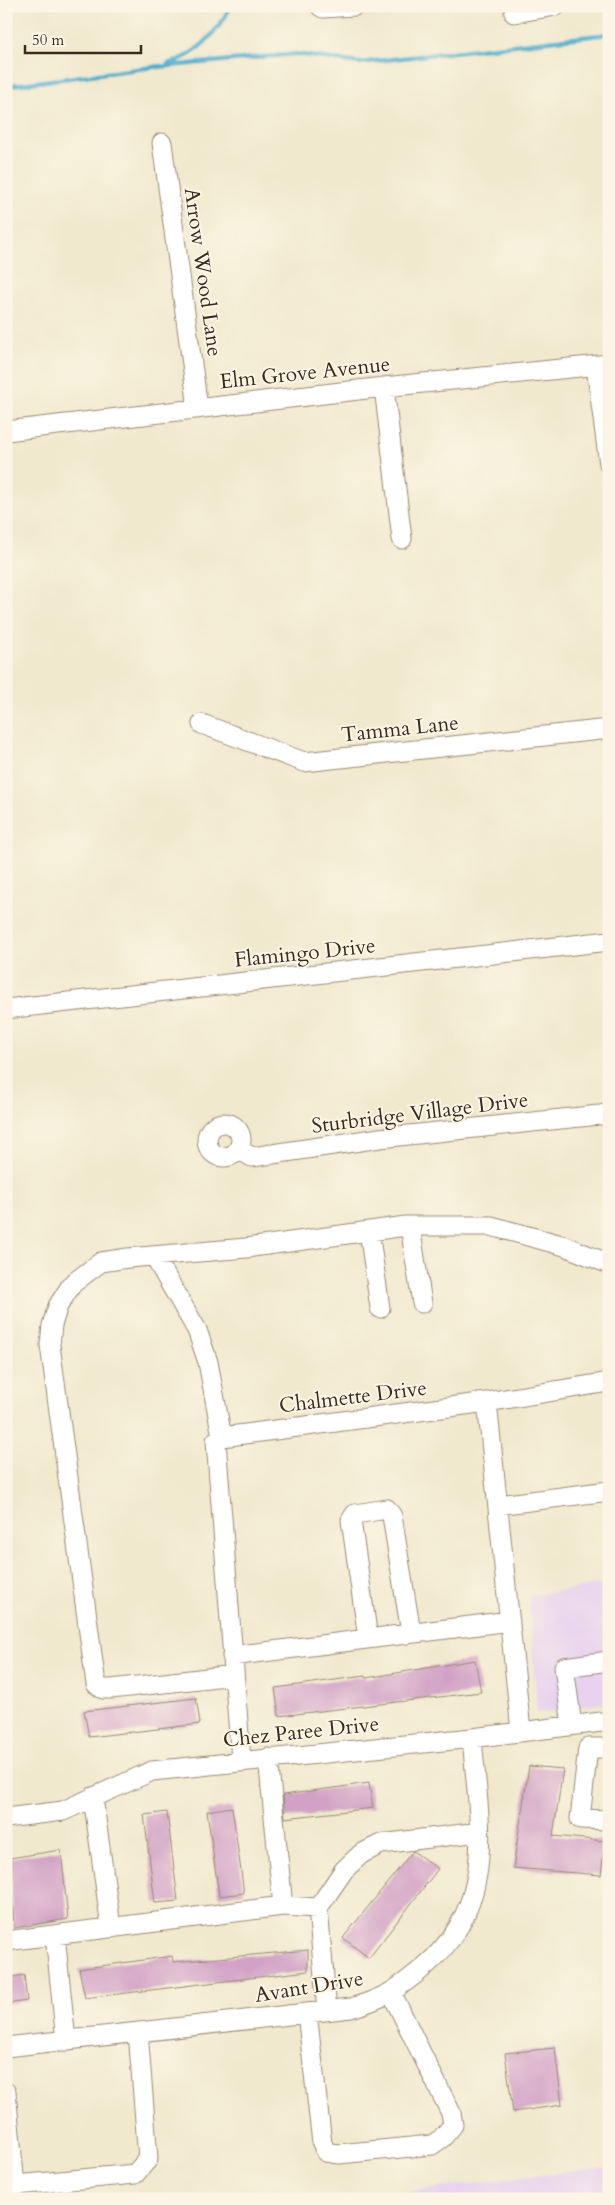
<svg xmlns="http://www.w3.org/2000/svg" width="615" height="2205" font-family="Cardo,serif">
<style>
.built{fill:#e8d2ef}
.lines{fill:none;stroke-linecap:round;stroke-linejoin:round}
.stream{stroke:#4eadcc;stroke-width:4.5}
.building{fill:#d2a2c6}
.minor-casing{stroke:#968a76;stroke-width:21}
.minor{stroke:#fff;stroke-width:19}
.labels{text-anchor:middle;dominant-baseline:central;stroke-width:4;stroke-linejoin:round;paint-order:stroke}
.street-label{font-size:21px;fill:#3b2a1e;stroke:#fcf5e5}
</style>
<rect width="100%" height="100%" fill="#fcf5e5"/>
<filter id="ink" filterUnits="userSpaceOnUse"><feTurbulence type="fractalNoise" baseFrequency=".02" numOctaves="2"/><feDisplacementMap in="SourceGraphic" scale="10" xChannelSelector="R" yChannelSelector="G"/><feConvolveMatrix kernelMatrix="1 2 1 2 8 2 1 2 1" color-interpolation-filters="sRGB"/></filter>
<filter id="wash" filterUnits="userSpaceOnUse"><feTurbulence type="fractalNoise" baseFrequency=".0096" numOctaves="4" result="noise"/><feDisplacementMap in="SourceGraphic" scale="20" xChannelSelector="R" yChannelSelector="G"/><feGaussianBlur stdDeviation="1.12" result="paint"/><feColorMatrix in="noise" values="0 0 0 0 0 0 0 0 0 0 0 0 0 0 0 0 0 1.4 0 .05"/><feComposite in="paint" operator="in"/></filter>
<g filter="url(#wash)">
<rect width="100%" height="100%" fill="#f1e9ce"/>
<path class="built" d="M609,1583V1703L537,1713L529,1596Z
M608,2167L609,2199H346Z"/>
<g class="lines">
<path class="stream" d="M168,64C198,55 217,33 231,6
M158,67L296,54L359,63L609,34
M6,86L161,66"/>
</g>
<g id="blocks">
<path class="building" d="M475,1660L481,1692L279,1716L275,1688L365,1676L366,1678Z
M196,1698L200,1724L89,1737L84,1711Z
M529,1766L563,1769L553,1836L605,1841L601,1875L513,1868Z
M369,1783L373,1808L285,1818L283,1795Z
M232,1807L244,1893L219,1896L207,1811Z
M167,1812L178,1901L155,1903L144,1815Z
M61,1850L68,1919L14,1928L10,1858Z
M413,1851L438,1869L369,1958L343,1938Z
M308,1950V1971L85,1998L79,1969L172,1956L173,1962Z
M24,1975L27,2001L6,2004V1978Z
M555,2048L562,2105L513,2112L505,2053Z"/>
</g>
</g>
<g filter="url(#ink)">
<use href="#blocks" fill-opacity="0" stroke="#968a76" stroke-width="1"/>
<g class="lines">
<g class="minor-casing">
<path id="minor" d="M320,6L323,8L354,6
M514,13L556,6
M162,143L198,408
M596,366L609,464
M384,387L402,539
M6,431L384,387L609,364
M202,724L304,762L609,729
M6,1009L609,941
M207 1140a17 17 0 1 1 34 0a17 17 0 1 1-34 0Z
M238,1149L252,1157L380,1138L609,1114
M410,1226L422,1303
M369,1231L380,1308
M154,1256L197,1330L208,1362L222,1437
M487,1402L609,1382
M498,1505L609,1491
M368,1638L351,1520L355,1514L387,1509L392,1516L411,1633
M232,1656L510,1621
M234,1675L111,1689H103L96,1684L50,1345L52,1325L58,1306L72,1284L101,1262L128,1258L246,1248L406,1226H491L565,1246L609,1264
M572,1725L564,1667L609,1661
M609,1748H588L580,1819L609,1820
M268,1758L283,1906
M241,1760L216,1441L222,1437L487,1402L521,1731
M93,1797L111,1927
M6,1818L63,1811L152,1771L472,1738L609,1721
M55,1935L66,2041
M6,1941L283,1906L318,1908
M327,2011L318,1908L344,1870L361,1854L381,1844L479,1832
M307,2013L322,2143L326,2152L339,2154L432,2145L442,2138L453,2125L451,2113L392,1994
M6,2047L351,2008C385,1998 395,1991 423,1968C499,1905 479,1824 472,1738
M6,2092L15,2186
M6,2186L135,2174L148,2159L138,2032"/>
</g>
<use href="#minor" class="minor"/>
</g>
</g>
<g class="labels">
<g class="street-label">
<text transform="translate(203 272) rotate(82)">Arrow Wood Lane</text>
<text transform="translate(305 373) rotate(-6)">Elm Grove Avenue</text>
<text transform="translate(400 729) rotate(-6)">Tamma Lane</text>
<text transform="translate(305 953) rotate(-6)">Flamingo Drive</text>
<text transform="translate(420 1113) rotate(-7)">Sturbridge Village Drive</text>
<text transform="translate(353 1397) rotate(-7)">Chalmette Drive</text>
<text transform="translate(301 1732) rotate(-6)">Chez Paree Drive</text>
<text transform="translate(309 1987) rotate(-9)">Avant Drive</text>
</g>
</g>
<rect width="615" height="2205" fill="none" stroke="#fcf5e5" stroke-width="25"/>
<path d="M25 45v8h116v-8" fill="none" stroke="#3b2a1e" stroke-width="2.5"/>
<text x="32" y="45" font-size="15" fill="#3b2a1e" stroke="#fcf5e5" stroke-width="4" paint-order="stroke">50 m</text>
</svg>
